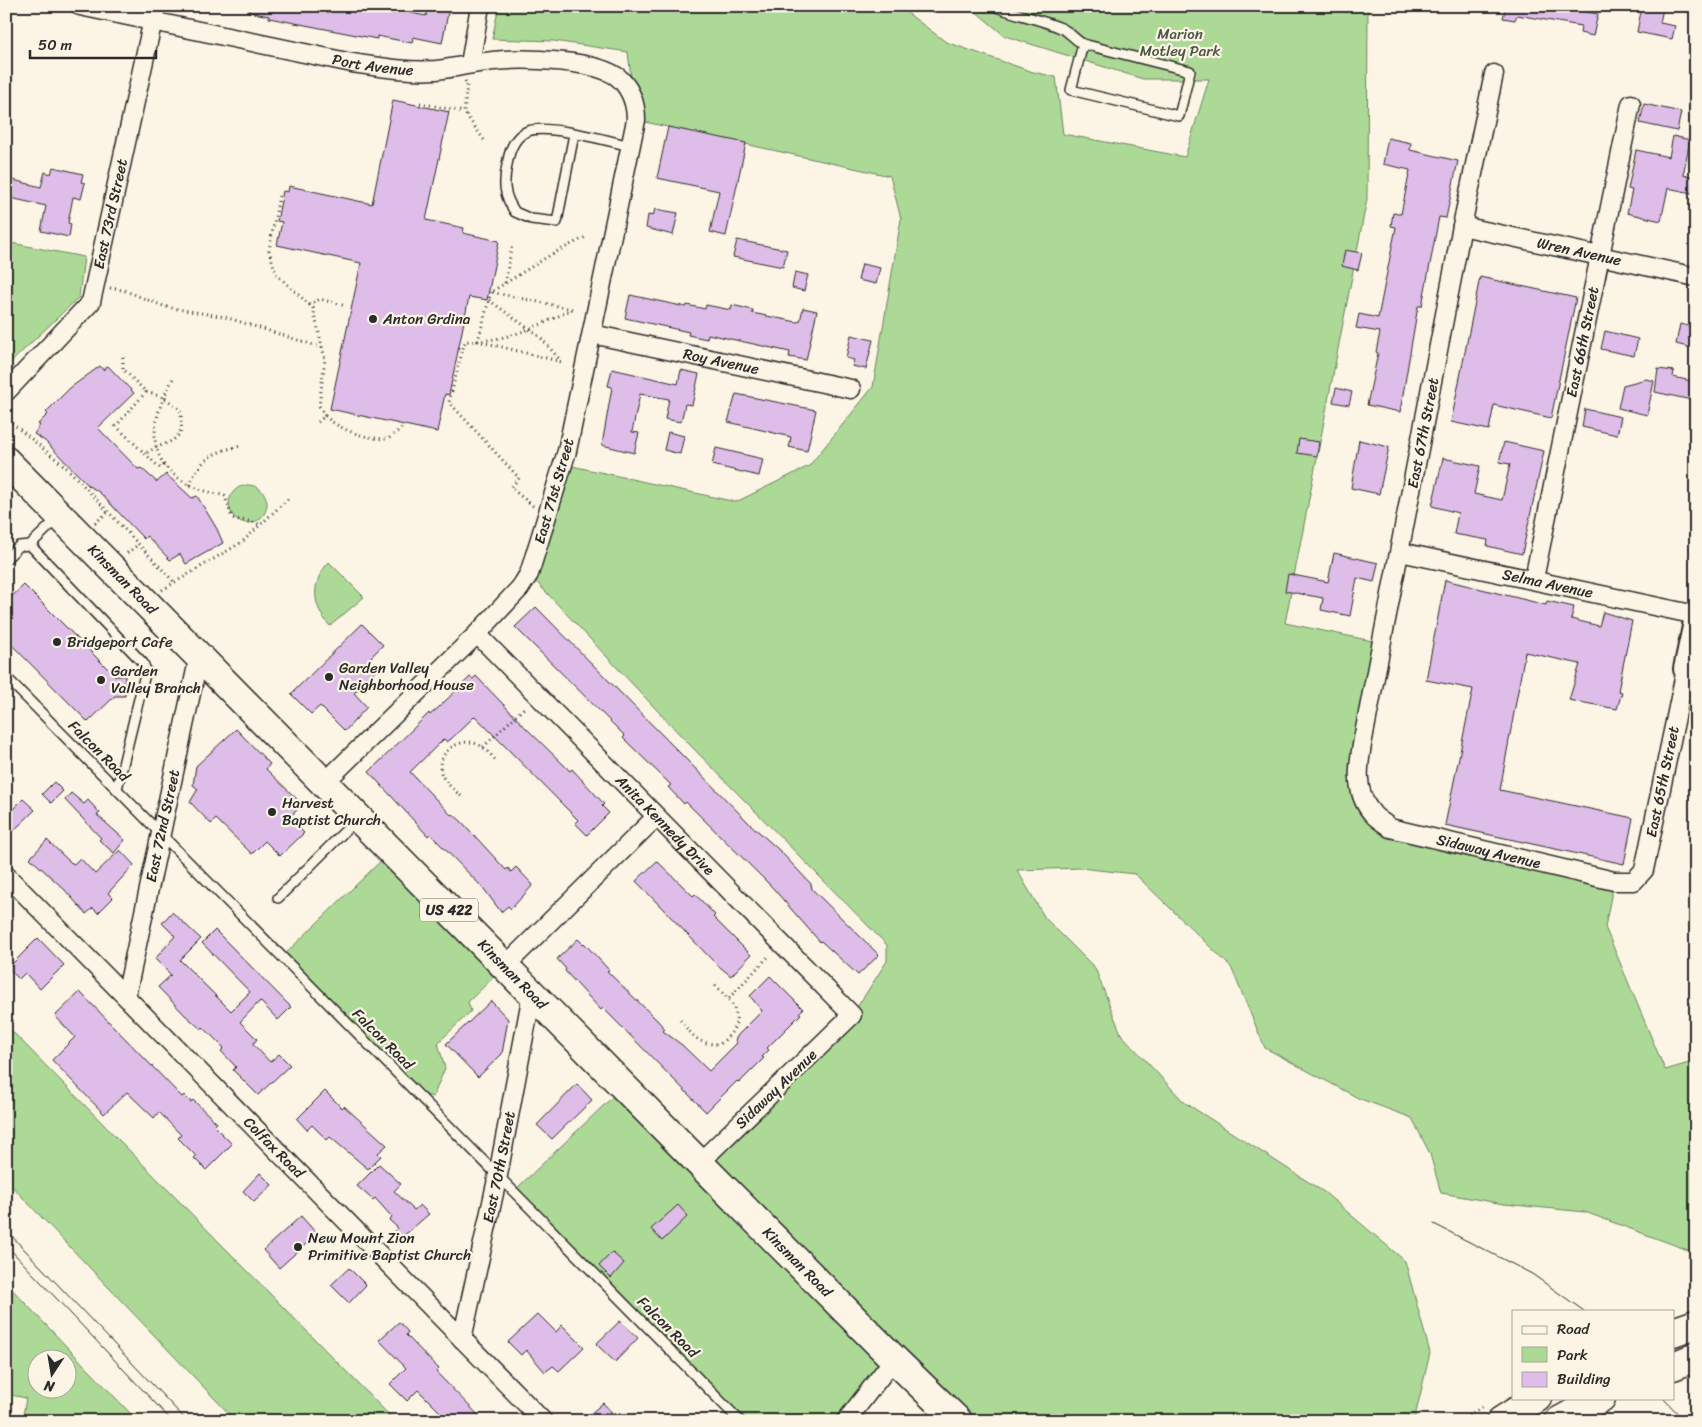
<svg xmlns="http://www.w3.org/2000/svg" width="1702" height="1427" font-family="Sriracha,sans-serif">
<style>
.green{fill:#add997;stroke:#6c8261;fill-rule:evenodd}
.building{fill:#dfbde9;stroke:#2b2b2b}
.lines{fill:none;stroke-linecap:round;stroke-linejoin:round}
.lane-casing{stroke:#2b2b2b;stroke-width:12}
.street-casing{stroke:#2b2b2b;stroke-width:21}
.secondary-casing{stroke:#2b2b2b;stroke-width:28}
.primary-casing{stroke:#2b2b2b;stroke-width:31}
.path{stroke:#2b2b2b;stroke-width:3;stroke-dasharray:1 4;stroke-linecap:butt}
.lane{stroke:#fcf5e5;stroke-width:9}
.street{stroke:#fcf5e5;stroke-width:18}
.secondary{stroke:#fcf5e5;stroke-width:24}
.primary{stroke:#fcf5e5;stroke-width:28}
.tram{stroke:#2b2b2b;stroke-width:1}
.poi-dot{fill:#2b2b2b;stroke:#fcf5e5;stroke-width:2}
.labels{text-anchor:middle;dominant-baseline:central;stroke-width:4.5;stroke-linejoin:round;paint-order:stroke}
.shield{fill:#fcf5e5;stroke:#6a6863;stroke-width:1}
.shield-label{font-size:14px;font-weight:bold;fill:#2b2b2b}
.park-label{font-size:15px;fill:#4c5646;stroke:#fcf5e5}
.street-label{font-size:15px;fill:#2b2b2b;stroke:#fcf5e5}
.poi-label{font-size:15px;fill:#2b2b2b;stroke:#fcf5e5;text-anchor:start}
</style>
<rect width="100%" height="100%" fill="#fcf5e5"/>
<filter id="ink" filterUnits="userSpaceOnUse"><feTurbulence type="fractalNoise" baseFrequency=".02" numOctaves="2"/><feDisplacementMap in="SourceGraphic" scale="10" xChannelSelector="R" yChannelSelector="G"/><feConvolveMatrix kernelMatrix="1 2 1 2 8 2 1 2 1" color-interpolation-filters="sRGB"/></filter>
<g filter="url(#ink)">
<path class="green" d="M499,6H898L946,42L1033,72L1056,77L1063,134L1185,157L1209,79H1143L1005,36L969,6H1368L1367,199L1285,623L1382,643L1360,793L1390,828L1614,881L1605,927L1665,1070L1696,1061V1253L1585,1212L1504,1204L1441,1193L1430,1154L1412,1118L1358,1098L1265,1048L1231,967L1135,874L1080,868L1017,870L1045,918L1095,968L1121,1034L1184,1102L1324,1192L1405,1261L1430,1353L1414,1421H958L894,1359L846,1421H740L514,1191L623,1087L699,1163L852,1015L887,961V945L686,741L529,574L563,464L736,502L809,466L873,387L901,219L890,176L636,120L628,52L554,41L492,39Z
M6,242L84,257L79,297L6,367Z
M229 504a19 19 0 1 1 38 0a19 19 0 1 1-38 0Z
M329,562L364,597L330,626C312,606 310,583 329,562Z
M391,851L505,966L468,1002L471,1011L438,1043L445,1068L433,1097L423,1094L400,1069L396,1072L282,957Z
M6,1025L395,1421H236L6,1180Z
M6,1283L131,1414L137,1421H22L26,1398L6,1394ZM38,1360H68V1390H38Z"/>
<path class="building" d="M250,6H358L395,14L396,10L426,16L428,6L449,8L442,43L413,37L412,43L377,36V39L269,18V16L249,12Z
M1506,6H1588L1587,12L1598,14L1593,36L1580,33L1581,26L1517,15L1515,20L1503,18Z
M1642,6L1663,8L1660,23L1675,26L1672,39L1637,32Z
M393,100L449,112L426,220L464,228L463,233L499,241L487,300L469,297L449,395L445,394L437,432L330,409L361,263L277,245L282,222L277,221L283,191L288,192L289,186L372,204Z
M1644,104L1681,112L1677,131L1640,123Z
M668,127L746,143L726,236L710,232L719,191L657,178Z
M1673,136L1690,140L1683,175L1696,177V194L1668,188L1661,221L1627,213L1632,190L1628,189L1636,150L1669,157Z
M1388,138L1411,143L1410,150L1458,161L1446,218L1439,217L1422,306H1418L1400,412L1367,405L1378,353L1376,352L1380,332L1356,328L1359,314L1378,318L1396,227L1391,226L1393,213L1401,214L1410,170L1383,164Z
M53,167L83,174L81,182L85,183L81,199L73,197L68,223L71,224L69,237L41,231L46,206L6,197L9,179L41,187L45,172L51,174Z
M655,209L678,213L673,235L646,228L648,215L653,216Z
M737,240L787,250L783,267L733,257Z
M1345,250L1362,253L1358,270L1342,266Z
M862,264L880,268L876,284L858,280Z
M795,272L808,275L804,291L792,288Z
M1480,277L1576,298L1551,418L1494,405L1489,430L1451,422Z
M630,295L686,307L687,305L705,309L706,305L731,310L732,305L753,310L752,313L797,322L800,321L803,308L817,311L806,360L789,357L790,352L708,334L707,339L688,335L689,332L625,318Z
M1680,324L1696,328V349L1676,344Z
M1605,331L1638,339L1634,356L1601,349Z
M851,335L873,340L866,369L852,366L854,360L846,358Z
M100,366L103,370L108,366L134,393L98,428L138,469L141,468L157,482L166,474L192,498L197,496L217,529L223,543L186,564L180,554L170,560L147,536L144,539L99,492L89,486L45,441L34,434L40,425L38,424L48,414L46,412L70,388Z
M612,369L678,384L681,370L699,374L692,405L685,404L681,422L665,419L669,399L640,394L632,432L639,433L634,453L602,445L612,387L608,386Z
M1658,369L1674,371L1673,377L1696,382V401L1655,392Z
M1646,379L1654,381L1647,415L1618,408L1623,385Z
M1336,388L1352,392L1349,405L1333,402Z
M736,394L816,410L807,451L789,447L791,437L728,422Z
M1585,409L1621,417L1617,435L1582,427Z
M668,432L684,436L680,454L664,450Z
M1299,439L1319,442L1317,456L1297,453Z
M1359,440L1389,447L1379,494L1351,488Z
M1504,442L1544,451L1522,554L1487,546L1488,540L1454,534L1458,513L1432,506L1443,458L1480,466L1474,494L1502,500L1510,464L1499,462Z
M716,448L763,459L759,476L712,465Z
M1334,553L1378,563L1374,582L1357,578L1350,616L1321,610L1323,598L1285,591L1288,574L1328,582Z
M1445,580L1546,605L1547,601L1574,607L1571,619L1599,626L1603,612L1632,621L1618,691L1622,692L1617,709L1569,700L1580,664L1525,652L1500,790L1633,818L1624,864L1445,825L1473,689L1426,680Z
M24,585L115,676H125V696H115L88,722L6,639V602Z
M536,607L750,824L779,850L811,884L812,889L879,955L858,975L821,941L820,942L771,886L686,802L684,804L668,787L671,785L623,738L625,736L515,627Z
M362,624L383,645L369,659L377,669L354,693L367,707L345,731L320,706L311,714L291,694Z
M476,676L526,728L570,771L572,769L584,782L604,804L602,806L609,813L587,835L575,823L578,820L475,716L451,739L447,742L444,739L410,772L451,815L453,814L462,822L506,870L508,868L511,872L516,867L533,885L511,909L508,906L501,912L484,889L430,834L428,836L369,772L429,713L430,715L438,708L470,677L473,679Z
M236,729L270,764L266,769L303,805L289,817L304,833L280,856L265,841L252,854L216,819L211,824L190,802L198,789L193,785L196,766Z
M54,782L63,791L51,803L42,794Z
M71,793L84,804L88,800L100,813L97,815L125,840L114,853L99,840L101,838L65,800Z
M23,799L35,810L6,838V816Z
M47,840L70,862L74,864L80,858L95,874L120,850L134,865L108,893L113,898L98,913L93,908L86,914L64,889L30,858Z
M657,861L693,896L695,894L715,915L713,917L751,955L731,976L715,963L636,881Z
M172,912L201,939L180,960L231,1011L250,992L202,943L215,930L291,1007L278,1020L260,1001L240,1022L257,1039L253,1044L270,1062L279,1054L290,1065L258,1095L233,1070L236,1067L221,1051L224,1048L203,1027L201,1029L185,1015L158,987L171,975L155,959L175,936L162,923Z
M38,938L64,965L40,989L25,973L19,979L8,968Z
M578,939L583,944L584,943L609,970L607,971L657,1020L665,1029L663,1031L682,1045L709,1071L737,1043L735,1040L738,1035L762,1011L750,996L770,976L803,1009L799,1013L801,1014L767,1048L769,1050L762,1057L764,1058L739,1083L737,1081L706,1112L603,1008L601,1010L565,971L566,969L557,959Z
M80,992L182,1097L184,1095L191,1102L193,1100L217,1123L214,1126L232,1144L206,1170L194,1158L196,1156L178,1138L181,1135L159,1112L154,1118L127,1092L104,1114L52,1060L75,1037L55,1016Z
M491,1001L508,1019L502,1054L478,1077L446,1044Z
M577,1084L592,1100L552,1139L537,1125Z
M325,1091L342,1108L344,1106L387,1145L378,1153L381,1156L368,1169L330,1137L327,1140L312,1125L307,1130L297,1119Z
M379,1164L401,1184L394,1191L414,1210L420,1205L429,1214L400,1239L394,1232L398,1228L389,1220L392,1217L375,1198L373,1200L357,1186Z
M260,1173L272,1185L254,1202L243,1191Z
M678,1205L688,1216L662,1241L651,1229Z
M301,1216L317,1234L279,1268L263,1250Z
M612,1252L624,1263L611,1278L599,1266Z
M349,1268L366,1285L349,1303L331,1285Z
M538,1314L556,1332L562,1325L584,1347L559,1371L553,1366L545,1372L526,1350L521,1355L508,1342Z
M620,1321L638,1338L615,1362L596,1344Z
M399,1322L408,1332L406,1335L439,1369L436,1372L484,1421H449L418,1390L407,1401L390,1384L406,1368L379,1340Z
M603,1403L620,1421H582Z"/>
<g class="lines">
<g class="lane-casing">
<path id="lane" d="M994,6C1016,15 1040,19 1061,28C1070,32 1075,40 1083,44L1190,71L1179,116L1071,90L1083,44
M574,134L557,222L531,219L515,212C504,196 503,184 507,165C509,152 514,136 528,131C549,124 608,141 631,146
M58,518L30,545L143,663L146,670L117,789
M6,559L19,546L30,545
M6,677L740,1421
M278,898L356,820"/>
</g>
<g class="street-casing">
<g id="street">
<path id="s1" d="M80,6L352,63C379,67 408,72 436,70C455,68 474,63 493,61C522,58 598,59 620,79C632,91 636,104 636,120L567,451L529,574L520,588L477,634L324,783"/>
<path d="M470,64L480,6"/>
<path id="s2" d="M1494,74L1462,226L1365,729C1360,756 1351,789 1372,813C1376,819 1385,823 1390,828L1614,881H1634L1644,870L1686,669L1696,671"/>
<path id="s3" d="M1462,226L1696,277"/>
<path id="s4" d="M592,334L851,389"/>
<path id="s5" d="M6,392L91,302L156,6"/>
<path id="s6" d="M1400,552L1696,615"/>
<path id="s7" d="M1534,579L1631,104"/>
<path id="s8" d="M477,634L852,1015L699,1163"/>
<path id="s9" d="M6,875L543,1421"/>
<path d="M505,966L656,817"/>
<path id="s10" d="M126,996L199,656"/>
<path id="s11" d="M462,1339L498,1175L532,994"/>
<path d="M846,1421L894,1359"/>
</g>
</g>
<g class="secondary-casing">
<path id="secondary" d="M1686,669L1696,622"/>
</g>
<g class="primary-casing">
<g id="primary">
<path id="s12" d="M6,461L699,1163L894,1359L958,1421"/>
<path d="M1673,1332L1696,1324"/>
<path d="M1673,1366L1696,1357"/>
<path d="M1501,1421L1537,1398"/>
<path d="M1559,1421L1601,1398"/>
</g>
</g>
<path class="path" d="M465,81L467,85L464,112L484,140
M420,103L464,112
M279,196L269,250L276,274L313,308L325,359L319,406L325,416L318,422
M505,283L512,245
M110,288L123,290L166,307L225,317L323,348
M491,292L478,341L562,362
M489,300L540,337L561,361
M309,305L320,299L346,306
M572,309L491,292L552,254L588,236
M123,357V369L146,392L163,397L180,409C188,446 166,439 145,454
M173,379C150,421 142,462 192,486C202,491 214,493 225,496L232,518C242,521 251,520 260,525
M146,392L116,426L160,468L164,465
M325,416C341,431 367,439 388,439L403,427
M8,420L67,468L175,583
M190,485C199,459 215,451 241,446
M533,506L511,488L519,478L449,402L465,341C503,343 540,326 572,309
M95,523L108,512
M127,553L139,544
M162,590L242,542L290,497
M483,747L524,708
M461,796C453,789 441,780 440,768C439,751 461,737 477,744C486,748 491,755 497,762
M729,998L768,957
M680,1020C693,1036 698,1045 720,1044C747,1022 737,1006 715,985
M1460,1421L1485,1405"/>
<use href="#lane" class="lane"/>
<use href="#street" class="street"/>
<use href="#secondary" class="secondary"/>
<use href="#primary" class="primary"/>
<path class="tram" d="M1434,1224L1532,1274L1584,1311
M6,1230L187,1421
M6,1245L172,1421
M1663,1398L1685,1421"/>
</g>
</g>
<g class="poi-dot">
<circle cx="373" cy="319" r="5"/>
<circle cx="57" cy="642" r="5"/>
<circle cx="329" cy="677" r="5"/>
<circle cx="101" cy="680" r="5"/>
<circle cx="272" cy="812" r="5"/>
<circle cx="298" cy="1247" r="5"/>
</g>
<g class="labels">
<rect class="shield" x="420" y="898.5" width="58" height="23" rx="4"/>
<g class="shield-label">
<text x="449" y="910">US 422</text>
</g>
<g class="park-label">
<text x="1180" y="34">Marion<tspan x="1180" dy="17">Motley Park</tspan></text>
</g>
<g class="street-label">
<text stroke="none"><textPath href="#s1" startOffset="299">Port Avenue</textPath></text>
<text stroke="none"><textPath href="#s5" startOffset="214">East 73rd Street</textPath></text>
<text stroke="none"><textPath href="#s3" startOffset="120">Wren Avenue</textPath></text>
<text stroke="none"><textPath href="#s7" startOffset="242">East 66th Street</textPath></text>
<text stroke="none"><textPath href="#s4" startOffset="132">Roy Avenue</textPath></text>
<text transform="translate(1423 433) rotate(-79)">East 67th Street</text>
<text transform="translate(554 491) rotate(-74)">East 71st Street</text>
<text stroke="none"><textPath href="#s12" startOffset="166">Kinsman Road</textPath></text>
<text stroke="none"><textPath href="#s6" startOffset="151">Selma Avenue</textPath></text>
<text transform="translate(99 751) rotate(45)">Falcon Road</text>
<text stroke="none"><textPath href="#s2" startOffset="1134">East 65th Street</textPath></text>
<text stroke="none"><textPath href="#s8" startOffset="268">Anita Kennedy Drive</textPath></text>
<text stroke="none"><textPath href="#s10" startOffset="174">East 72nd Street</textPath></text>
<text stroke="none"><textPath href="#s2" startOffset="880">Sidaway Avenue</textPath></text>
<text stroke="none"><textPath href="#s12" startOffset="721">Kinsman Road</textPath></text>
<text transform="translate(383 1039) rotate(45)">Falcon Road</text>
<text transform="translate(776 1089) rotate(-44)">Sidaway Avenue</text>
<text stroke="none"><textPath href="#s9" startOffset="382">Colfax Road</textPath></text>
<text stroke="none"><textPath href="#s11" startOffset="176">East 70th Street</textPath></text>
<text stroke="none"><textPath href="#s12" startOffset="1126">Kinsman Road</textPath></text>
<text transform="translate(668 1327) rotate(45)">Falcon Road</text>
</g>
<g class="poi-label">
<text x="383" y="319">Anton Grdina</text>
<text x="67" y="642">Bridgeport Cafe</text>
<text x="339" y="668">Garden Valley<tspan x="339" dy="17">Neighborhood House</tspan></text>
<text x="111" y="671">Garden<tspan x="111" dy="17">Valley Branch</tspan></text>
<text x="282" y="803">Harvest<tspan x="282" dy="17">Baptist Church</tspan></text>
<text x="308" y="1238">New Mount Zion<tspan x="308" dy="17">Primitive Baptist Church</tspan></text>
</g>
</g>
<rect width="1702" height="1427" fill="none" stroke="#fcf5e5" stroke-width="25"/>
<rect x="12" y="12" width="1677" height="1402" fill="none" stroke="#2b2b2b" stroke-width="2" filter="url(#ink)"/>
<rect x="1512" y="1310" width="162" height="90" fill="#fcf5e5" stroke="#a8a49b"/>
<rect x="1522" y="1326" width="25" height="8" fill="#fcf5e5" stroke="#a8a49b"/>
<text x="1557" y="1334" font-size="15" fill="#2b2b2b">Road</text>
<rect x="1522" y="1347" width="25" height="15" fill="#add997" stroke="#a8a49b"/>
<text x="1557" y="1360" font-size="15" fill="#2b2b2b">Park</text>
<rect x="1522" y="1372" width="25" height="15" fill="#dfbde9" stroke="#a8a49b"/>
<text x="1557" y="1384" font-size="15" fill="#2b2b2b">Building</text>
<g transform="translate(52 1374) rotate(192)"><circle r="24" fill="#fcf5e5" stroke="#a8a49b"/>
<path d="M0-4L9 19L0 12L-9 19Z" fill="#2b2b2b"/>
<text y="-8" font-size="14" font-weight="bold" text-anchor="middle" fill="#2b2b2b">N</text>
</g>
<path d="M30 50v8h126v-8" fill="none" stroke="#2b2b2b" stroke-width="2.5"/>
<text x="38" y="50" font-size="15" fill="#2b2b2b" stroke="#fcf5e5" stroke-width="4" paint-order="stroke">50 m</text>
</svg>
